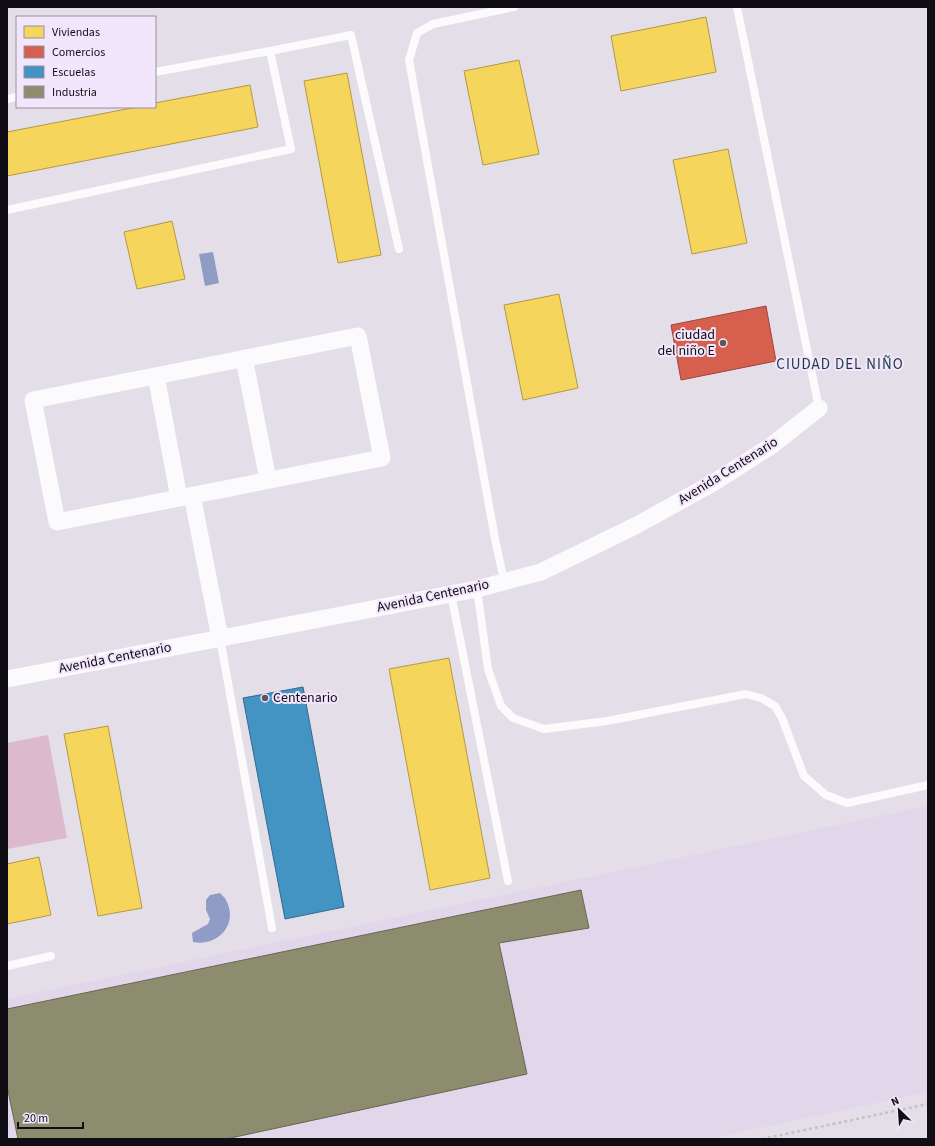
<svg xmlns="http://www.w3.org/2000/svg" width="935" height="1146" font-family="'Source Sans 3',sans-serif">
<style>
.built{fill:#e1d6ea}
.green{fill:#ddb9cc}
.water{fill:#919cc6}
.homes{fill:#f6d55c;stroke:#b19946}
.shops{fill:#d6604d;stroke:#9b473c}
.schools{fill:#4393c3;stroke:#346b8e}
.industry{fill:#8c8c6e;stroke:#676653}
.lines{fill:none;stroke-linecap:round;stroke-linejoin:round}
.path{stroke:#c5c1c6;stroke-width:2.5;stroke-dasharray:3 3;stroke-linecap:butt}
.service{stroke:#fbfafc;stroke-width:8}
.minor{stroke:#fbfafc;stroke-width:17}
.poi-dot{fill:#5b565f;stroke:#f2e6fc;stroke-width:1.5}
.labels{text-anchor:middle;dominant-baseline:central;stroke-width:4;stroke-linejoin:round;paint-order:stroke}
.poi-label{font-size:14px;fill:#110d14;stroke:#f2e6fc;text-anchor:end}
.street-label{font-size:14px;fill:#110d14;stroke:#f2e6fc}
.neighbourhood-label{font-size:15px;letter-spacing:1px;fill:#17393e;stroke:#f2e6fc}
</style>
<rect width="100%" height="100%" fill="#e4dee9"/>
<path class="built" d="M928,806V1092L708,1139H7V999Z"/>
<path class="green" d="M48,735L67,838L7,849V743Z"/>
<path class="water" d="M213,252L219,283L205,286L199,254Z
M220,893C222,895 225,898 226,900C239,924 218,947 193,942L192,933L208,924L210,919L206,910V900L210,895Z"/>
<path class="homes" d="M706,17L716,72L621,91L611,36Z
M519,60L539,154L483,165L464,71Z
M347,73L381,255L338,263L304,81Z
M250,85L258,127L7,176V132L137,107H155V103Z
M728,149L747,243L692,254L673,160Z
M172,221L185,279L137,289L124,232Z
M559,294L578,388L523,400L504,305Z
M449,658L490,878L430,890L389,669Z
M108,726L142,908L98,916L64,734Z
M39,857L51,915L7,924V864Z"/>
<path class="shops" d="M766,306L776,361L681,380L671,325Z"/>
<path class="schools" d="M303,687L344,907L285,919L243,698Z"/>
<path class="industry" d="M581,890L589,928L499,943L527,1074L226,1139H18L7,1086V1009Z"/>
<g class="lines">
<path class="path" d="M762,1139L928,1104"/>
<path class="service" d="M737,7L819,408
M270,51L351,35L399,249
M7,99L17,97
M7,210L291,149L270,51L155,72
M504,581L495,539L409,60L417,33L433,24L514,7
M477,589L488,669L501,706L513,718L544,729L607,721L746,694L761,698L775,706L782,718L804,776L826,795L847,803L928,785
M451,594L508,881
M220,638L272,928
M7,966L51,956"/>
<path class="minor" d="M358,336L382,458L57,522L33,400Z
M244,358L268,480
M156,376L179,498
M192,495L220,638
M7,679L477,589L541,572L637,525L713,483L771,446L819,408"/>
</g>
<g class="poi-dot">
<circle cx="723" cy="343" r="4"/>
<circle cx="265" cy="698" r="4"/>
</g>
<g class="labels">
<g class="poi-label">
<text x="715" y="335">ciudad<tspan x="715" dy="16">del niño E</tspan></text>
<text x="273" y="698" text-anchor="start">Centenario</text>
</g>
<g class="street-label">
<text transform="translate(728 471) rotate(-32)">Avenida Centenario</text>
<text transform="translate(433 596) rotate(-12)">Avenida Centenario</text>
<text transform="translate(115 658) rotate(-11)">Avenida Centenario</text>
</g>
<g class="neighbourhood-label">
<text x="840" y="364">CIUDAD DEL NIÑO</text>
</g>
</g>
<rect width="935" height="1146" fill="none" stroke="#110d14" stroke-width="16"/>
<rect x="16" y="16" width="140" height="92" fill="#f2e6fc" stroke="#988f9f"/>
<rect x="24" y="26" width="20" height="12" fill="#f6d55c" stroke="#988f9f"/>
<text x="52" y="36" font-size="12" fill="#110d14">Viviendas</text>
<rect x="24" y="46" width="20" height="12" fill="#d6604d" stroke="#988f9f"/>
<text x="52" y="56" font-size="12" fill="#110d14">Comercios</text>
<rect x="24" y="66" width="20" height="12" fill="#4393c3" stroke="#988f9f"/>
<text x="52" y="76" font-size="12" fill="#110d14">Escuelas</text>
<rect x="24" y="86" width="20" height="12" fill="#8c8c6e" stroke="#988f9f"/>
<text x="52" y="96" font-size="12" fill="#110d14">Industria</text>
<g transform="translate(899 1110) rotate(335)" stroke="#f2e6fc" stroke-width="3" paint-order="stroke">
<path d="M0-3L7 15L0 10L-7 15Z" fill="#110d14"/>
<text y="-6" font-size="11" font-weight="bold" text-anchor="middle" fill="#110d14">N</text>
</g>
<path d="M18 1122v6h65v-6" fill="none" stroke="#110d14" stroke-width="2"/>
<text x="24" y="1122" font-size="12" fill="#110d14" stroke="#f2e6fc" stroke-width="3" paint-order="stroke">20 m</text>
</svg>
